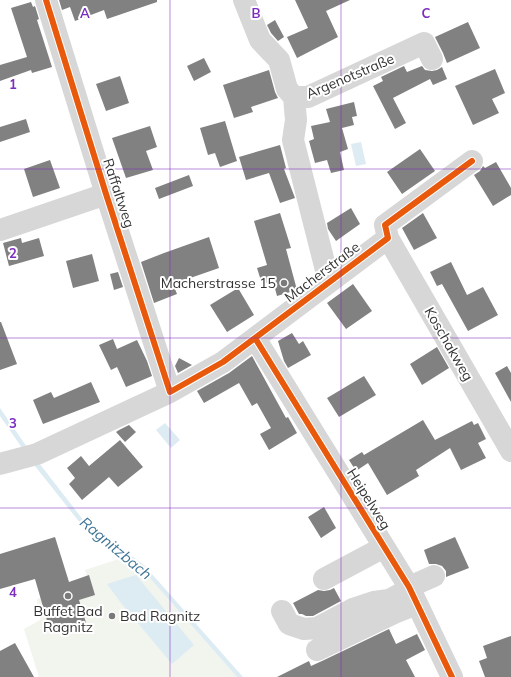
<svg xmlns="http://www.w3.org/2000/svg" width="511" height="677" font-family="Mulish,sans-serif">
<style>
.green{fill:#f1f5ed}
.water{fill:#ddebf3}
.building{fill:#818181}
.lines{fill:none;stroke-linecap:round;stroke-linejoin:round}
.minor{stroke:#d7d7d7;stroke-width:22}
.cycleway-casing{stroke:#fff;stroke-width:8}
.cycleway{stroke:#e8590c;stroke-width:6}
.grid{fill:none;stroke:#7b2cbf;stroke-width:1;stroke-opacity:0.55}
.poi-dot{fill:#7a7a7a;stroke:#fff;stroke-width:1.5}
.labels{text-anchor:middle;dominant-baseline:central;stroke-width:4;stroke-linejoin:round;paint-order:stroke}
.street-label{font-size:14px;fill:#333;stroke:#fff}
.poi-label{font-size:14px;fill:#333;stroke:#fff;text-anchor:end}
.water-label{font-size:15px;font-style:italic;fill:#3f7597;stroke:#fff}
.grid-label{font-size:13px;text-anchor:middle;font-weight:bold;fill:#7b2cbf;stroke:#fff;stroke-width:4;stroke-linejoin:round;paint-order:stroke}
</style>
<rect width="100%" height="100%" fill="#fff"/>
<path class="green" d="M125,557L141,568L237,677H39L24,629L40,620L42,613V610H38L37,599L89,584L85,570Z"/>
<path class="water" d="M361,142L366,164L356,166L351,144Z
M0,408L29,450L84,521L144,565L243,677H237L141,568L81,524L31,461L0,416Z
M165,423L180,440L171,448L156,430Z
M136,575L194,645L172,664L121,603L107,584Z"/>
<path class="building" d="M59,0H157V2L107,19L104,10L75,21L70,7L62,10Z
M295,0H350L326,11L338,37L297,58L287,37L308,28Z
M31,2L33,7L35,6L39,19L37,20L52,67L32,73L31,70L0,81V65L27,57L11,8Z
M275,20L284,37L278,41L271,33L267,25Z
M468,22L480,48L447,63L443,53L435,37Z
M204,58L211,72L194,81L187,66Z
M404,66L407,72L422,66L425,70L432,71L437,70L442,67L447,79L433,85L430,79L393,98L406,123L395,129L373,86L383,81L381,77Z
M495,69L505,93L492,99L499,113L473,125L455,86Z
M269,70L275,92L278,98L251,107L253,112L234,118L223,85Z
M120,76L129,103L106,111L96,84Z
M354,102L357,116L352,117L354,125L342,128L348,149L340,152L344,170L331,173L327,160L315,163L309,141L314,139L311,126L330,122L326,109Z
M26,119L30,132L0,142V127Z
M225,121L237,161L220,167L215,153L208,155L200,128Z
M150,126L157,147L146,151L153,170L126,178L112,138Z
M280,145L286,168L284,169L295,198L280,203L269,173L246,180L239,157Z
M420,149L435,171L402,194L387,172Z
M50,160L60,188L33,197L24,169Z
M496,162L511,188V195L493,206L474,175L480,171L483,166L485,168Z
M189,175L193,186L159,199L155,188Z
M351,208L360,224L336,241L328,229L327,223Z
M280,213L291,248L286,249L297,290L277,296L273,281L262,284L257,268L267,265L254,221Z
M423,213L437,238L414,250L402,228Z
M209,237L219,268L173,284L177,294L154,303L141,262L164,253Z
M21,238L22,243L39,238L44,256L9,266L3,243Z
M92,254L99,281L73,288L66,261Z
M451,262L467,295L483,287L498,315L468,331L442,284L437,286L430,272Z
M118,272L123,287L114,290L110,274Z
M353,284L372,311L346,329L327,303Z
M238,288L254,315L227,332L210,305Z
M0,322H1L17,364L0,370Z
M292,333L299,344L303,341L311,355L288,368L284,361L278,341Z
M113,339L117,349L137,340L147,361L152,376L126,387L117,367L111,370L99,345Z
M437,347L449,368L422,385L410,364Z
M252,356L286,418L288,417L297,433L269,450L260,434L271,428L257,403L252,406L239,383L204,403L197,391L229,373Z
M179,358L192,365L178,373L175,366Z
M507,366L511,373V402L495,373Z
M364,376L376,395L339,417L327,398Z
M91,382L100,402L43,424L33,400L51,392L54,398Z
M423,420L435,440L472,421L474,425L478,423L486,439L478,443L486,458L461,470L450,448L416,470L419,476L387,495L368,463L356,471L349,460L362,452L364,455Z
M129,425L136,432L125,442L116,432L119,430Z
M120,440L143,467L118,487L109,477L82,500L69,484L75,478L67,468L81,456L89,466Z
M324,507L336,528L321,538L308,517Z
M55,537L69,582L89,575L95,595L79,600L87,626L61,634L59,628L50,631L35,579L0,589V554Z
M455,537L469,568L446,577V571L442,566L436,564H429L424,550Z
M334,588L341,601L313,616H306L302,614H299L293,603L318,590L324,591L330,590Z
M389,629L396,644L417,634L425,650L406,660L415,677H277L309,661L311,666L322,661Z
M511,636V677H485L479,661L487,658L483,646Z
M15,643L34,677H0V651Z"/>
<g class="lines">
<path class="minor" d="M46,0L106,194L170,392
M244,0L260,40L279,60L287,89L294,97H308L424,43L432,59
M294,97L296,120L293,140L329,282
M0,230L106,194
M388,238L511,451
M255,338L409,587L452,677
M0,464L37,454L170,392L223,362L388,238L385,225L472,161
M324,579L384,547
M409,587L434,576
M282,611L289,624L304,629L317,628L353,609L374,602L389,600L410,589
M317,650L394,613L414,605"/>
<g class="cycleway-casing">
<path id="cycleway" d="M46,0L106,194L170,392L223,362L388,238L385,225L472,161
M255,338L409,587L452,677"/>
</g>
<use href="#cycleway" class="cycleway"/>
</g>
<path class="grid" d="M170,0V677M341,0V677M0,169H511M0,338H511M0,508H511"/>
<g class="poi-dot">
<circle cx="284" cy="283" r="4"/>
<circle cx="68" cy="596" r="4"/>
<circle cx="112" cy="616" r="4"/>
</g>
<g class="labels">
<g class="street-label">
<text transform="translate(350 76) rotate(-23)">Argenotstraße</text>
<text transform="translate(119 193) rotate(72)">Raffaltweg</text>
<text transform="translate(322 272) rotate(-37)">Macherstraße</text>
<text transform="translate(449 344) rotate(60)">Koschakweg</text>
<text transform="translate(369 499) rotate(58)">Heipelweg</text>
</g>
<g class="poi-label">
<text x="276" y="283">Macherstrasse 15</text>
<text x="68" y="611" text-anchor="middle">Buffet Bad<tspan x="68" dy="16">Ragnitz</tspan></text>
<text x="120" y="616" text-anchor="start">Bad Ragnitz</text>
</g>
<g class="water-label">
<text transform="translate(116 548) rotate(40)">Ragnitzbach</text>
</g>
</g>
<g class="grid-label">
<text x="85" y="18">A</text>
<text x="256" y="18">B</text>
<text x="426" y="18">C</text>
<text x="13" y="89">1</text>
<text x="13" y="258">2</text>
<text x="13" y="428">3</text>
<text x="13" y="597">4</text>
</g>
</svg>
